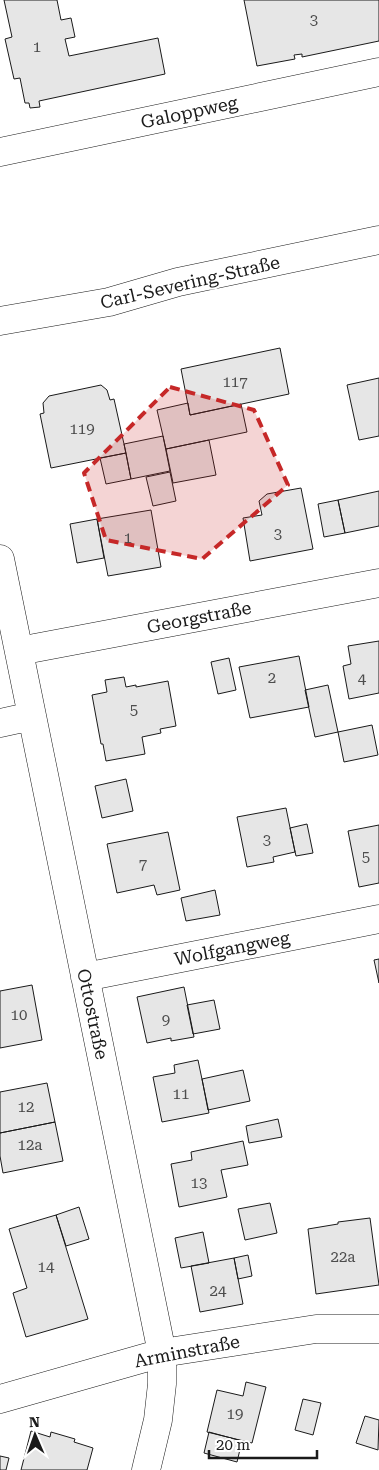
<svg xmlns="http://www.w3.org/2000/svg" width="379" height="1470" font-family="'Roboto Serif',serif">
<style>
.building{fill:#e6e6e6;stroke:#1a1a1a}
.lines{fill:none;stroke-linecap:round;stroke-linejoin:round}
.minor-casing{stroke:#1a1a1a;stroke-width:29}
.minor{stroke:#fff;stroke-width:28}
.marked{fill:#c62828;fill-opacity:0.2;stroke:#c62828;stroke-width:4;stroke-dasharray:10 6;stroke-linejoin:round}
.labels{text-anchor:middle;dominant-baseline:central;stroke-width:4;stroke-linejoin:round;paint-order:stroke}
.number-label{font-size:15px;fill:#4d4d4d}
.street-label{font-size:18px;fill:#1a1a1a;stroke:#fff}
</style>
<rect width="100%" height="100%" fill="#fff"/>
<path class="building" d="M4,0H57L61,20L71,18L75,37L65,39L69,56L158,38L165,74L39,101L40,107L30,108L29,103H25L20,78L14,79L5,39L12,37Z
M244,0H379V41L302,57V54L294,55L295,59L257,66Z
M280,348L289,394L190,415L181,369Z
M379,378V436L359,440L347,385Z
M101,385L107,390L110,400L114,399L126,453L51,468L40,414L44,413L43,403L49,396Z
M188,403L190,415L241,404L247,432L166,449L157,410Z
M163,436L170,471L131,479L124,444Z
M209,440L216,475L173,483L166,449Z
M126,453L131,479L106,484L100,458Z
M170,472L176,501L153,506L146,477Z
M301,488L313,549L250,561L243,518L262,515L259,501L267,494Z
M379,491V526L345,533L338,500Z
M338,500L345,533L324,537L318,504Z
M151,510L161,567L108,576L97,519Z
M97,519L104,558L77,563L70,524Z
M379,641V693L349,699L343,666L351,664L348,646Z
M299,656L309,707L250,718L239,667Z
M229,658L236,690L218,694L211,662Z
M124,677L126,687L136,685V687L168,681L176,726L160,729L161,733L142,737L145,754L106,761L103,744H101L92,695L107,692L105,680Z
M328,685L338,732L315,737L305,690Z
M372,725L378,755L344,762L338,732Z
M126,779L133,811L102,818L95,786Z
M286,808L295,852L273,857L274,862L247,867L237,817Z
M307,824L313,853L296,856L290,828Z
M379,825V883L359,887L348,831Z
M168,832L180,890L157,895L154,885L117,893L107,844Z
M215,890L220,915L186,921L181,898Z
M379,959V983L374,960Z
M32,985L42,1040L0,1048V991Z
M184,987L194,1037L171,1041V1038L147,1043L137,997Z
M214,1000L220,1029L193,1034L187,1005Z
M198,1060L209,1113L162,1122L153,1077L175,1073L174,1065Z
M243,1070L250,1101L208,1110L202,1079Z
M47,1083L55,1122L0,1133V1092Z
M278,1119L282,1137L249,1143L246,1126Z
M55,1122L63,1161L3,1173L0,1156V1133Z
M243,1141L248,1165L221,1170L227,1197L179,1207L171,1164L192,1160L191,1152Z
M270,1203L277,1233L245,1240L238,1209Z
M79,1207L89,1239L66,1246L56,1215Z
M56,1215L88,1319L26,1337L13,1293L27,1288L9,1229Z
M370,1218L379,1285L316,1294L308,1229L338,1224V1222Z
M203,1232L209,1263L181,1268L175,1238Z
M248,1255L252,1276L238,1279L234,1258Z
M234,1258L243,1304L200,1312L191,1266Z
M246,1382L266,1387L252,1443L207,1432L217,1390L243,1396Z
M303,1399L321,1403L313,1435L295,1430Z
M365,1416L379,1420L378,1450L356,1443Z
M31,1431L50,1437L51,1432L75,1439L74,1442L93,1448L87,1470H21Z
M209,1432L242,1441L237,1462L204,1453Z
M0,1456L9,1458L6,1470H0Z"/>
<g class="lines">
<g class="minor-casing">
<path id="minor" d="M0,152L379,72
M0,321L109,302L178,282L379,240
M0,559L162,1353V1384L158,1420L146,1470
M19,651L379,583
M0,723L32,716
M85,977L379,919
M0,1399L162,1353L316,1329H379"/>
</g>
<use href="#minor" class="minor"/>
</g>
<path class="marked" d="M170,387L254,410L288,485L202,559L106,540L84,473Z"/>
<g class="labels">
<g class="number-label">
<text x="314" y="20">3</text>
<text x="37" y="47">1</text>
<text x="235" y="382">117</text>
<text x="82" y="429">119</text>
<text x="278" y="534">3</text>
<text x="128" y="538">1</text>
<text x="272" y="678">2</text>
<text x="362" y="679">4</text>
<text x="134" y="710">5</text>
<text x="267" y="840">3</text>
<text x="366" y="857">5</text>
<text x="143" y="864">7</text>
<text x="19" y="1015">10</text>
<text x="166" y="1020">9</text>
<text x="181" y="1094">11</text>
<text x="26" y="1107">12</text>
<text x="30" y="1145">12a</text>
<text x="199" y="1183">13</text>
<text x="343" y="1257">22a</text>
<text x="46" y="1267">14</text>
<text x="218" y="1291">24</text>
<text x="235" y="1414">19</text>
</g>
<g class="street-label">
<text transform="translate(189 112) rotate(-12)">Galoppweg</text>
<text transform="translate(190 282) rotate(-13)">Carl-Severing-Straße</text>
<text transform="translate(199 617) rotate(-11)">Georgstraße</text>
<text transform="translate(232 948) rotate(-11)">Wolfgangweg</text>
<text transform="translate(93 1014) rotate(78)">Ottostraße</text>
<text transform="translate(187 1351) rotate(-11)">Arminstraße</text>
</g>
</g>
<g transform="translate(35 1435) rotate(358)" stroke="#ffffff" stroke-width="4" paint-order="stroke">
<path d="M0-4L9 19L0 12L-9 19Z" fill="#1a1a1a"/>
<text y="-8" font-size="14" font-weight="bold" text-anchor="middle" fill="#1a1a1a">N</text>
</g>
<path d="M209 1450v8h108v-8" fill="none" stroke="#1a1a1a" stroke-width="2.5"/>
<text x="216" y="1450" font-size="15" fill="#1a1a1a" stroke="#ffffff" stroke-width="4" paint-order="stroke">20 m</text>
</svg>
